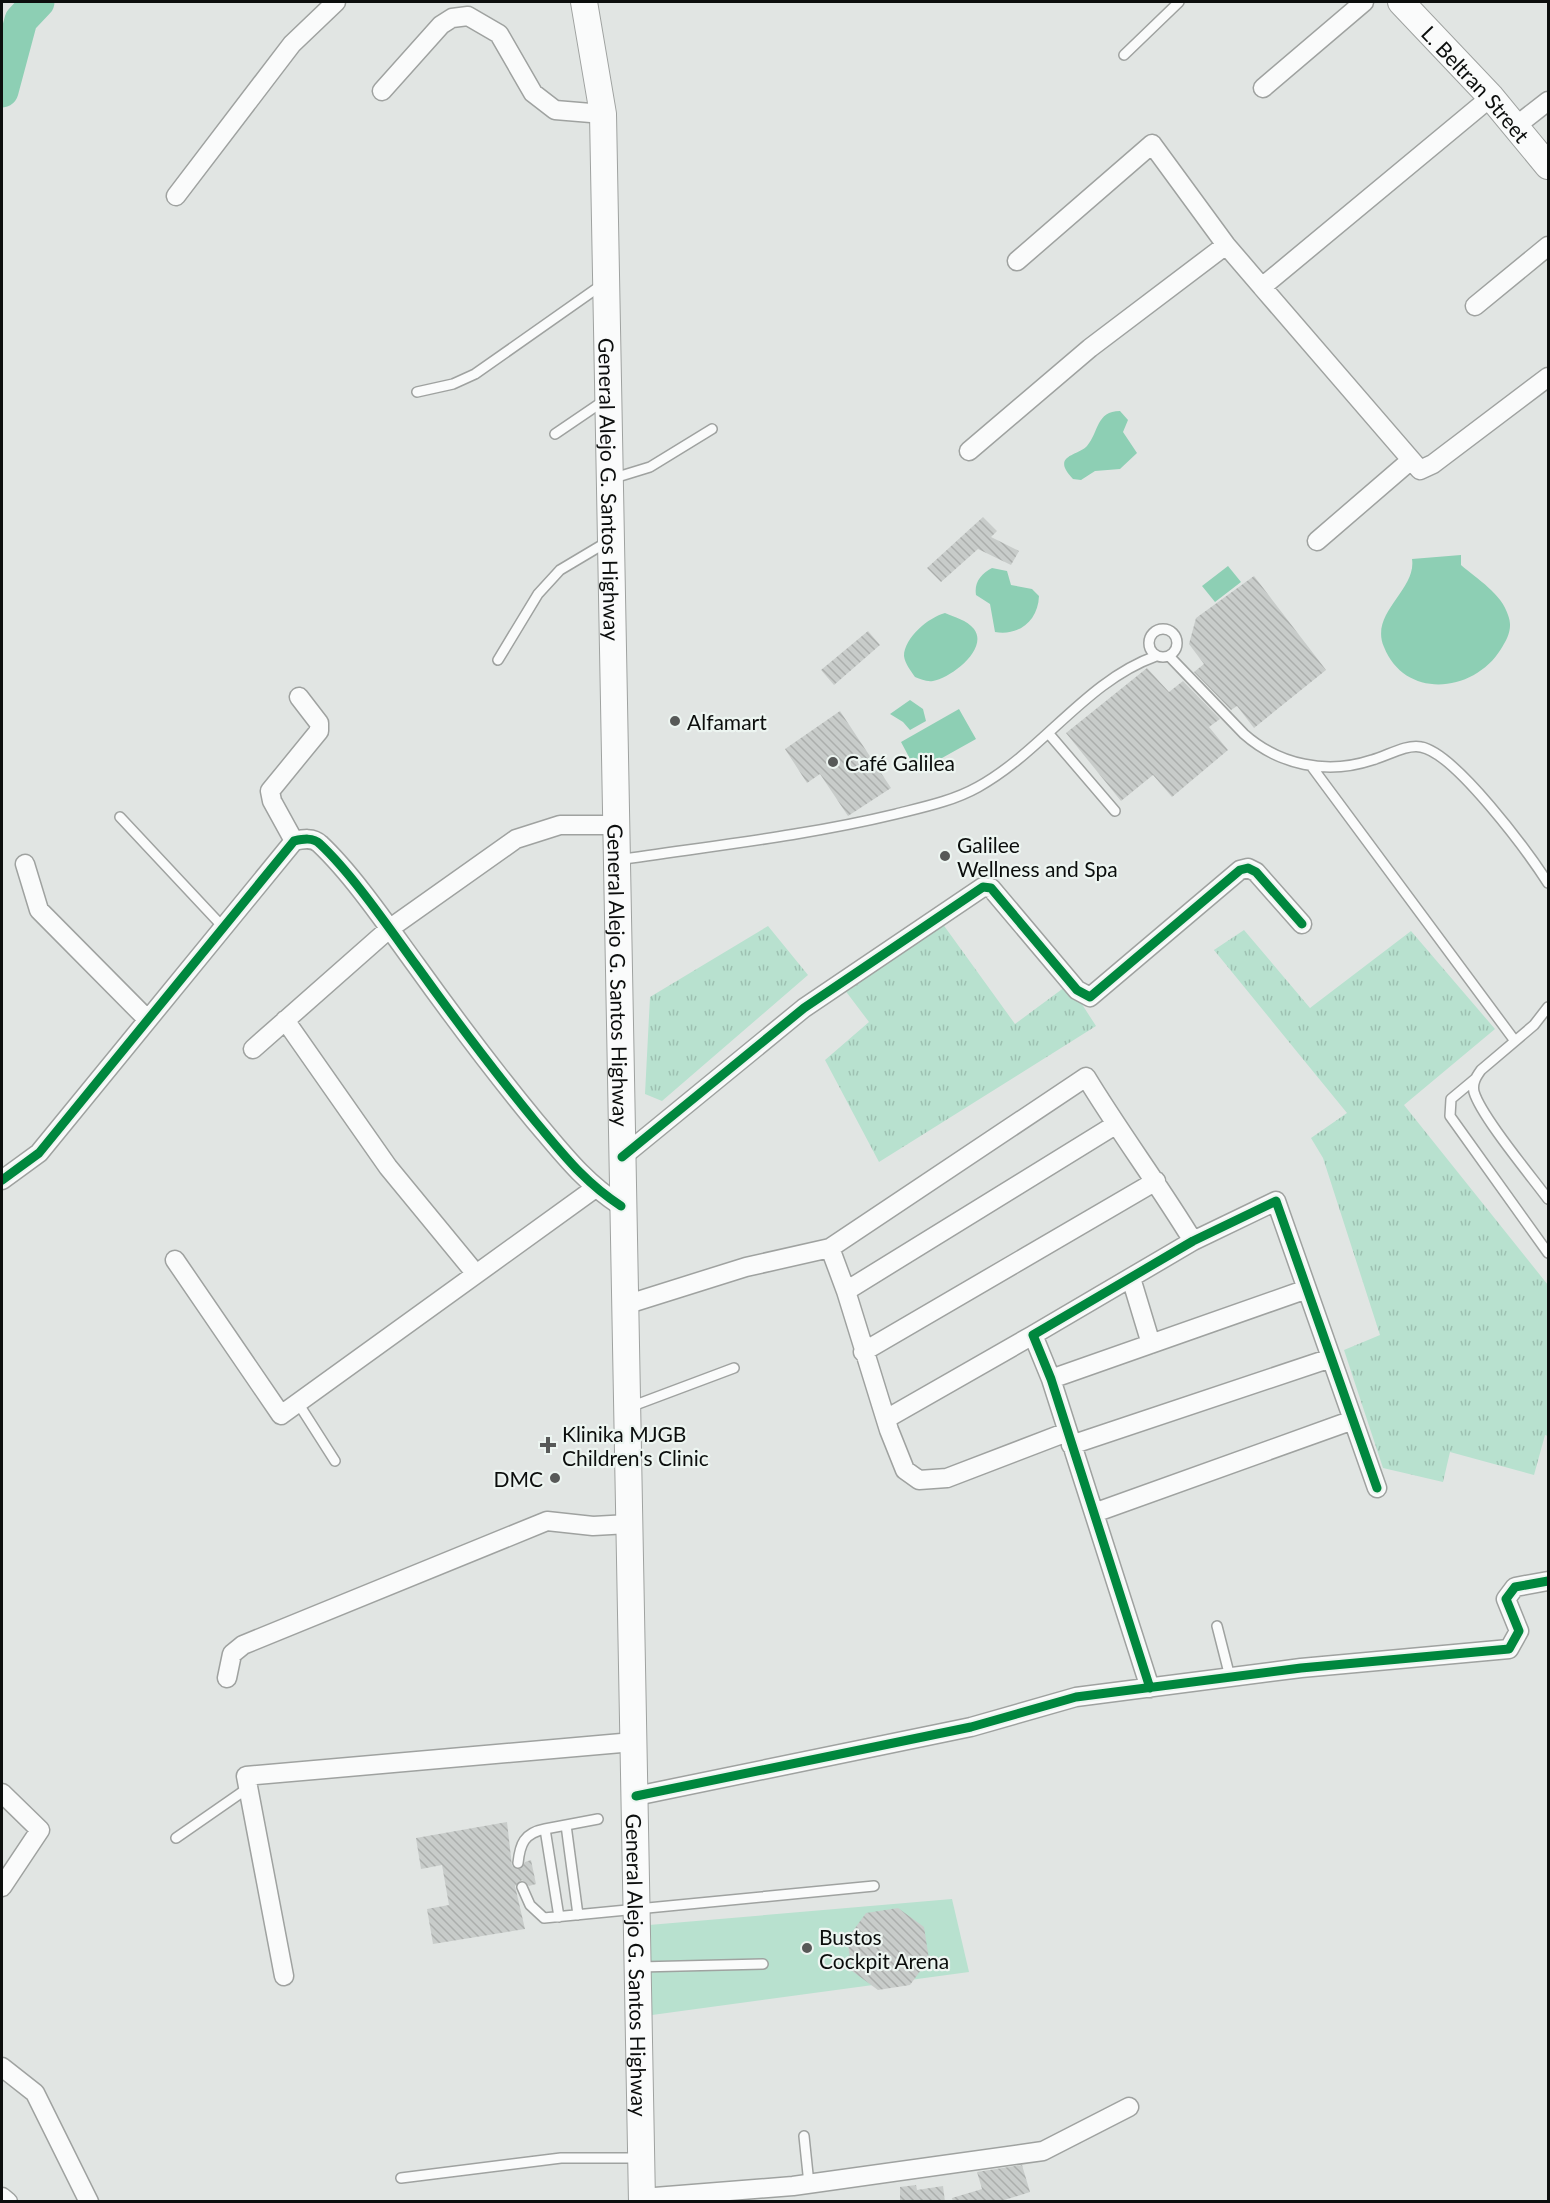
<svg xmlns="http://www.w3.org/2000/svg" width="1550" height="2203" font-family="Lato,sans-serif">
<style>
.grass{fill:url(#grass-tufts)}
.garden{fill:#b8e1cf}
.water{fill:#8dcfb4}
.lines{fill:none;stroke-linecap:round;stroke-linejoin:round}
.river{stroke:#8dcfb4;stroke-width:33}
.building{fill:url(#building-back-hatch)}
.lane-casing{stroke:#9fa2a0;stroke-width:12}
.street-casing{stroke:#9fa2a0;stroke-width:21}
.secondary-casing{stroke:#9fa2a0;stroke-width:28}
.lane{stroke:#fafbfb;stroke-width:9}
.street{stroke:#fafbfb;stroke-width:18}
.secondary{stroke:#fafbfb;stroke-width:26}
.cycleway-casing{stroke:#edf5f1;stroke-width:13}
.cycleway{stroke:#00873e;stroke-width:9}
.poi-dot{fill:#575958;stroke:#edf5f1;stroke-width:2}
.labels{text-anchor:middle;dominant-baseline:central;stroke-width:4.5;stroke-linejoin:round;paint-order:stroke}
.street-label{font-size:21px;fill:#0c0e0d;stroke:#edf5f1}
.poi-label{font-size:21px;fill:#0c0e0d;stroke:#edf5f1;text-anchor:start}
</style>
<defs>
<pattern id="grass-tufts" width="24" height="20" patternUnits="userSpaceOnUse" patternTransform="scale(1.5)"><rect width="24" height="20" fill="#b8e1cf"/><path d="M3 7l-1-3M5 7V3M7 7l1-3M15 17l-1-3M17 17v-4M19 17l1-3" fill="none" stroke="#9dc0b1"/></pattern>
<pattern id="building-back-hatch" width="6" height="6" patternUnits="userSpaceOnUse" patternTransform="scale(1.5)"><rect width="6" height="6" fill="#c8ccca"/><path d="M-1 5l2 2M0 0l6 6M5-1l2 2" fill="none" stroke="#abaeac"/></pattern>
</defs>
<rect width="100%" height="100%" fill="#e1e5e3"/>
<path class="grass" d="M937,916L1015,1024L1069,984L1096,1026L879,1162L825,1060L869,1022L838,981Z
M768,926L808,975L662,1101L645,1094L650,997Z
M1244,930L1310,1008L1411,931L1495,1029L1404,1105L1548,1285V1436L1545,1435L1534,1475L1450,1452L1443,1482L1383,1468L1344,1350L1380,1335L1323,1158L1311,1138L1347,1113L1214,950Z"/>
<path class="garden" d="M952,1899L969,1972L652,2015L649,1925Z"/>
<path class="water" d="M1120,411L1128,420L1123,432L1137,453L1120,469L1095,471L1081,480L1073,479C1050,455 1078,456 1087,446C1099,432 1096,411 1120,411Z
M1461,555V565C1477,579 1502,594 1508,615C1513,628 1508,638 1501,649C1474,693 1405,700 1384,647C1369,613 1417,590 1412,559Z
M1228,566L1241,582L1215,602L1202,586Z
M992,568L1007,571L1011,585L1032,589L1039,596C1038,621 1019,636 995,632L990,604L976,595C974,582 981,574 992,568Z
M945,613C954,617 967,620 974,629C989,649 951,678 933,681C926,682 921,679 915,677C911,671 905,664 904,656C904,638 929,617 945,613Z
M910,700L923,709L926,721L910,730L903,722L890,714Z
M959,709L976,739L917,772L901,742Z"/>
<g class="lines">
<path class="river" d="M2,91L21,20L38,2"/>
</g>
<path class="building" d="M983,517L997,531L991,537L1019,551L1011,565L978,549L941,582L927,568Z
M1254,576L1326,670L1254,728L1237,706L1231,710L1194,672L1204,664L1189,644L1196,618Z
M868,631L880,645L834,685L821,670Z
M1147,668L1169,692L1183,681L1220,719L1209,727L1228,750L1172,797L1153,775L1121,801L1066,733Z
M840,711L891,788L848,816L820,774L807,783L785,749Z
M507,1822L512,1866L520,1869L525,1862L531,1860L536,1884L529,1886L522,1880L515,1886L525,1929L433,1944L427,1909L449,1905L442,1865L421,1869L416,1838Z
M898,1908L924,1927L929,1959L910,1985L878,1990L852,1971L847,1939L866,1913Z
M1022,2165L1030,2192L998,2202H953L952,2198L982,2189L977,2172Z
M916,2185L917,2190L943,2186L945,2202H900V2187Z"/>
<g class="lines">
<g class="lane-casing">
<path id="lane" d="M1124,55L1179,2
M417,392L453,384L475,374L603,284
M555,434L605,400
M611,479L650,467L712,429
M1149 643a14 14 0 1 1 28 0a14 14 0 1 1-28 0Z
M1169,656L1244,734C1279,765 1327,775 1372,760C1387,756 1406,744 1421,747C1455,753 1528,852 1548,883
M498,660L538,594L560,570L607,542
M1049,734L1115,811
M1312,767L1515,1041
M120,817L223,927
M618,860C711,846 805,836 896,814C924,807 953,801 978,787C1043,751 1086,681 1156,656
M1548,1007L1534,1025L1481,1070C1476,1077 1472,1083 1474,1092C1481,1116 1531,1176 1548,1199
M1475,1079L1451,1099L1450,1116L1548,1253
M298,1403L335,1461
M630,1407L734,1368
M1217,1626L1230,1677
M566,1825L578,1915
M176,1838L248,1788
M518,1863C520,1844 524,1833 545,1829
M522,1887L530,1905L544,1918L874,1886
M559,1917L545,1829L598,1819
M639,1967L763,1964
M804,2136L809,2184
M401,2178L561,2158H640"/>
</g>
<g class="street-casing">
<path id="street" d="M1263,88L1364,2
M382,91L441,25L452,18L468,16L499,34L533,93L555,110L603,114
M1516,126L1548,101
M176,196L292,44L336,2
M1017,261L1152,144L1226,245L1262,287L1491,97
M1262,287L1420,470L1433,464L1548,377
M1475,306L1548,246
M969,451L1090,348L1226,245
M1317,541L1411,460
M294,841L272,801L270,791L319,731V723L299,697
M25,864L39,910L147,1019
M285,1020L388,1167L476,1274
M253,1049L389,929L516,839L560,825H617
M622,1157L804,1008L983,887L991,888L1077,990L1090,997L1240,870L1248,868L1256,872L1302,924
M2,1180L39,1153L294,841C303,839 313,837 320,844C353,875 389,928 416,965C454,1018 493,1070 535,1121C563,1154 584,1182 621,1206
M830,1248L846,1291L889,1430L905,1470L919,1480L947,1478L1067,1432
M175,1260L281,1415L594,1189
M1131,1278L1151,1344
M846,1291L1115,1125
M625,1305L746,1267L830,1248L1086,1077C1120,1133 1159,1185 1193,1241
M863,1352L1156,1181
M1051,1379L1307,1289
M886,1419L1033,1335
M1071,1445L1331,1358
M1094,1513L1353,1420
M227,1678L232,1654L243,1645L547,1521L593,1526L629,1524
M1150,1688L1051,1379L1033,1335L1193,1241L1276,1201L1377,1488
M2,1793L40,1830L2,1887
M636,1796L971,1727L1076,1697L1301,1668L1509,1649L1519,1631L1506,1599L1515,1587L1548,1581
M284,1976L246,1776L633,1742
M2,2067L35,2093L89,2202
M2,2197L8,2202
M642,2198L793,2186L1043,2151L1129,2107"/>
</g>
<g class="secondary-casing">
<g id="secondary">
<path id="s1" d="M584,2L603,114L642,2202"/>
<path id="s2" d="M1401,2L1491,97L1548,166"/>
</g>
</g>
<use href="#lane" class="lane"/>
<use href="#street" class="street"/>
<use href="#secondary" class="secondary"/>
<g class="cycleway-casing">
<path id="cycleway" d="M622,1157L804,1008L983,887L991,888L1077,990L1090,997L1240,870L1248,868L1256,872L1302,924
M2,1180L39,1153L294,841C303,839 313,837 320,844C353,875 389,928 416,965C454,1018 493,1070 535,1121C563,1154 584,1182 621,1206
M1150,1688L1051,1379L1033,1335L1193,1241L1276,1201L1377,1488
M636,1796L971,1727L1076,1697L1301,1668L1509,1649L1519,1631L1506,1599L1515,1587L1548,1581"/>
</g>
<use href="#cycleway" class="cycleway"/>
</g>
<g class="poi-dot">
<circle cx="675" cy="721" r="6"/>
<circle cx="833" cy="762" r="6"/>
<circle cx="945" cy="856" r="6"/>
<path d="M545 1436h6v6h6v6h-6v6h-6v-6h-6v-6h6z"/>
<circle cx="555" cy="1478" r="6"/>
<circle cx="807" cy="1948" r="6"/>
</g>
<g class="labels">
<g class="street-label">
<text stroke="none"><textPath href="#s2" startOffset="111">L. Beltran Street</textPath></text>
<text stroke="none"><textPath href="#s1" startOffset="489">General Alejo G. Santos Highway</textPath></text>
<text stroke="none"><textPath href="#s1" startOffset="975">General Alejo G. Santos Highway</textPath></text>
<text stroke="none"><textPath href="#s1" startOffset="1965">General Alejo G. Santos Highway</textPath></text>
</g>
<g class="poi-label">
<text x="687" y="721">Alfamart</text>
<text x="845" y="762">Café Galilea</text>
<text x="957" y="844">Galilee<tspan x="957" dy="24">Wellness and Spa</tspan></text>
<text x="562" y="1433">Klinika MJGB<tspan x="562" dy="24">Children's Clinic</tspan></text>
<text x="543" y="1478" text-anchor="end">DMC</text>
<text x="819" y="1936">Bustos<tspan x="819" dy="24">Cockpit Arena</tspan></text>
</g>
</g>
<rect width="1550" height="2203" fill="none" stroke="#0c0e0d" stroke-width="6"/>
</svg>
